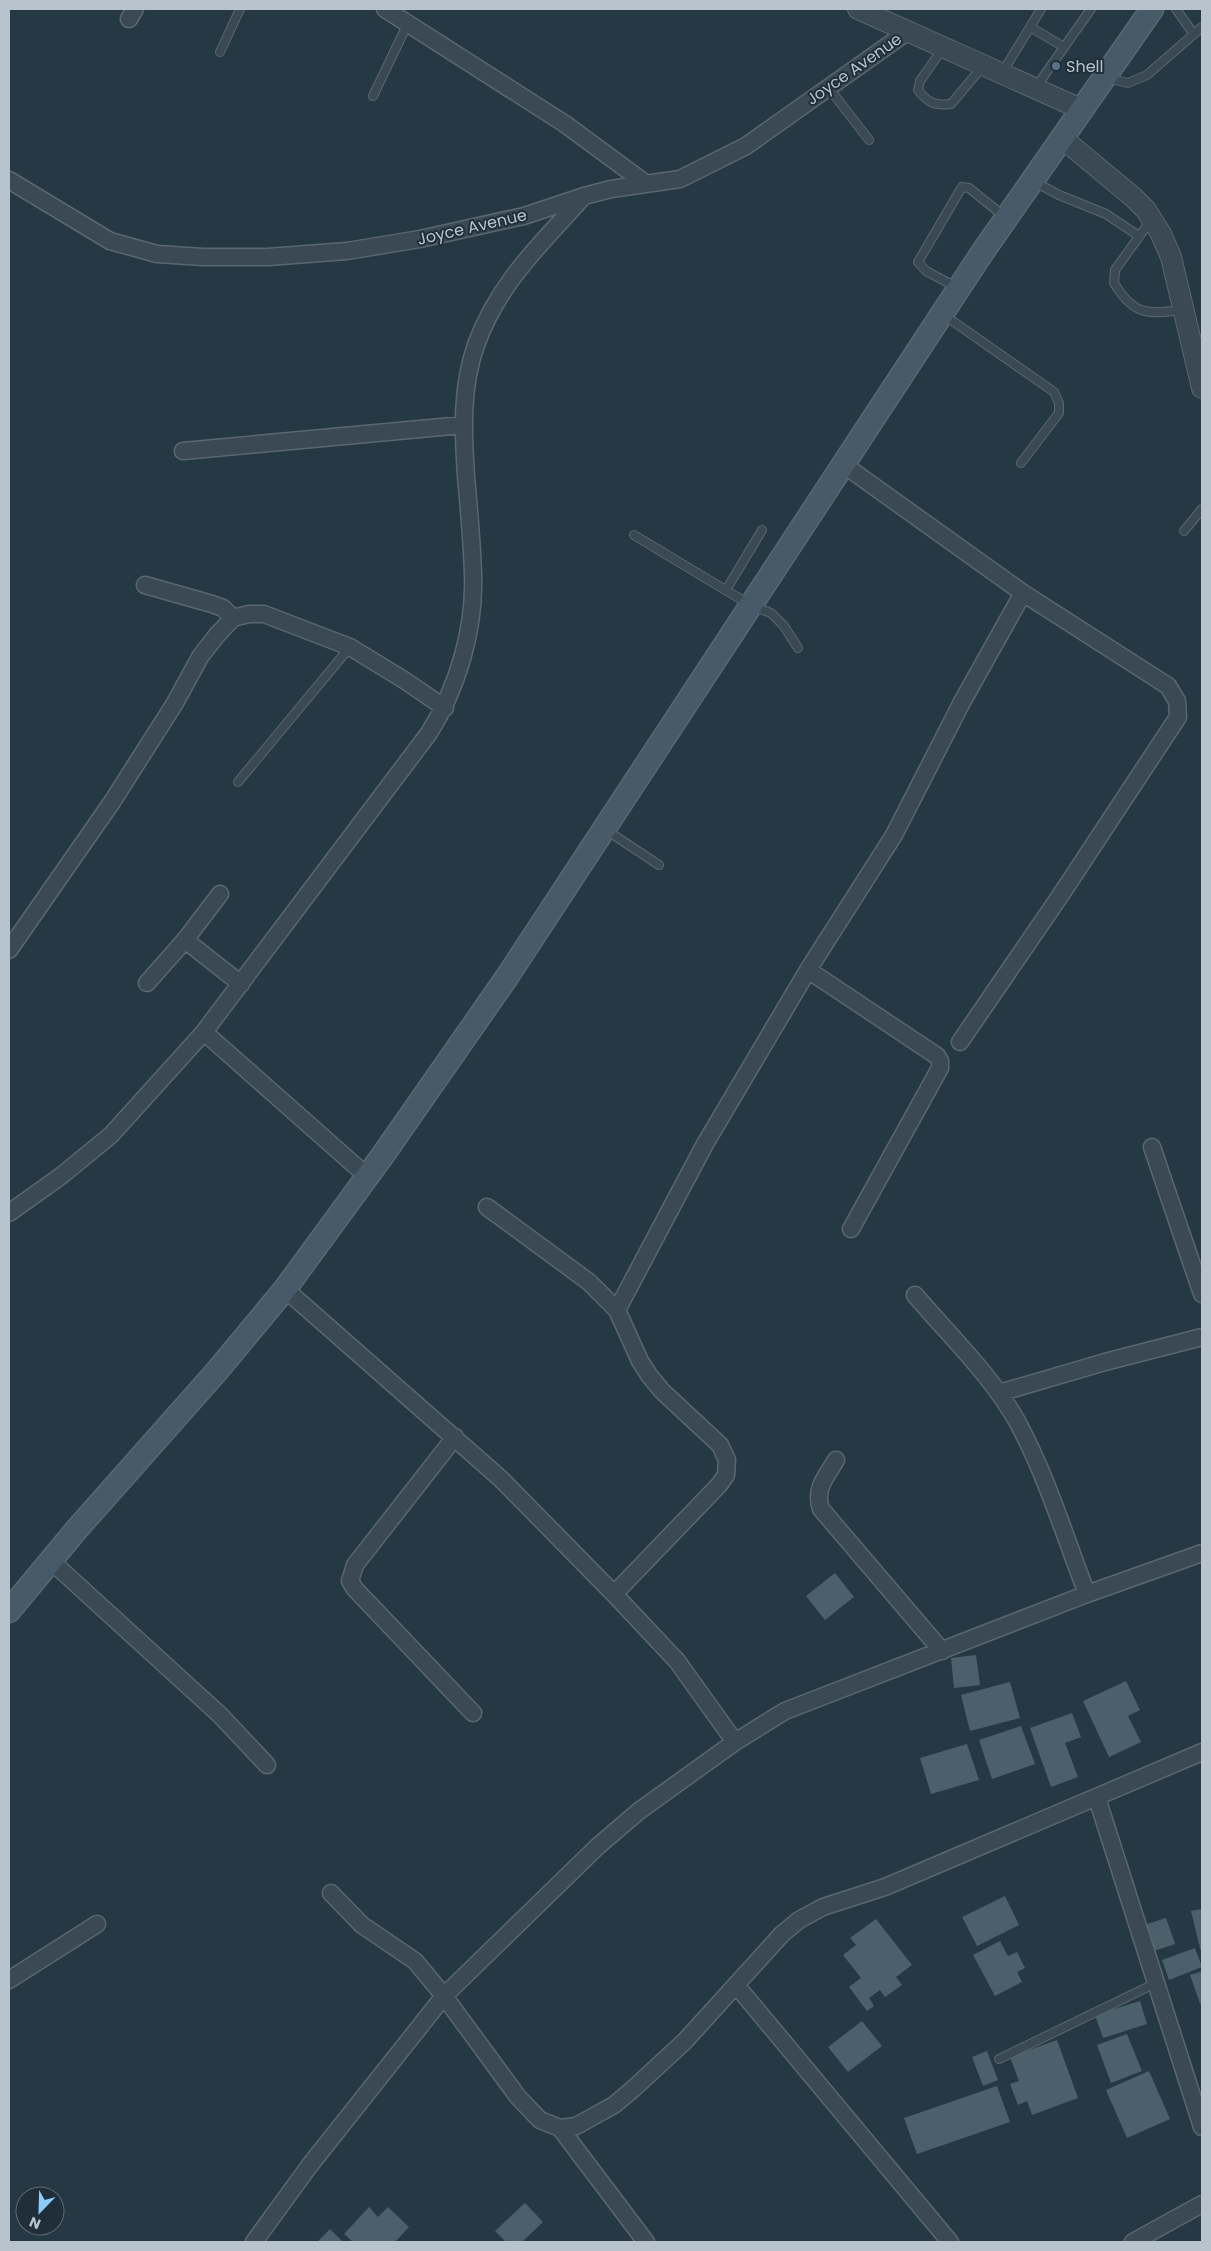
<svg xmlns="http://www.w3.org/2000/svg" width="1211" height="2251" font-family="Poppins,sans-serif">
<style>
.building{fill:#4c606c}
.lines{fill:none;stroke-linecap:round;stroke-linejoin:round}
.service-casing{stroke:#596771;stroke-width:10}
.minor-casing{stroke:#596771;stroke-width:19}
.tertiary-casing{stroke:#596771;stroke-width:22}
.secondary-casing{stroke:#596771;stroke-width:25}
.service{stroke:#3a4953;stroke-width:8}
.minor{stroke:#3a4953;stroke-width:16}
.tertiary{stroke:#3a4953;stroke-width:20}
.secondary{stroke:#485967;stroke-width:22}
.service-dot{fill:#5c6f8a;stroke:#1f2e39;stroke-width:2}
.labels{text-anchor:middle;dominant-baseline:central;stroke-width:4;stroke-linejoin:round;paint-order:stroke}
.poi-label{font-size:16px;fill:#b8c4cd;stroke:#1f2e39;text-anchor:start}
.street-label{font-size:16px;fill:#b8c4cd;stroke:#1f2e39}
</style>
<rect width="100%" height="100%" fill="#263844"/>
<path class="building" d="M835,1573L854,1597L825,1620L806,1596Z
M976,1655L980,1685L954,1688L951,1658Z
M1126,1681L1140,1710L1128,1716L1141,1742L1109,1757L1083,1701Z
M1010,1682L1020,1718L970,1731L961,1695Z
M1072,1713L1081,1737L1065,1743L1078,1777L1051,1787L1030,1728Z
M1021,1726L1035,1764L992,1779L979,1740Z
M967,1744L979,1780L931,1794L920,1758Z
M1005,1896L1019,1925L977,1946L962,1917Z
M1202,1909V1956L1191,1911Z
M1166,1918L1175,1944L1154,1951L1144,1925Z
M876,1919L912,1965L896,1977L902,1985L885,1997L880,1990L869,1998L874,2006L867,2011L849,1987L861,1978L843,1955L856,1945L850,1938Z
M1000,1941L1008,1956L1017,1952L1025,1968L1017,1972L1022,1982L995,1996L973,1955Z
M1195,1948L1202,1967L1169,1980L1162,1960Z
M1202,1971V2009L1190,1975Z
M1140,2001L1147,2024L1103,2038L1095,2015Z
M862,2021L882,2046L848,2072L828,2047Z
M1127,2034L1142,2071L1111,2083L1097,2045Z
M1057,2040L1078,2098L1032,2115L1027,2101L1018,2105L1010,2084L1019,2081L1010,2057Z
M987,2051L998,2080L983,2086L972,2057Z
M1149,2071L1170,2119L1127,2138L1106,2090Z
M997,2086L1010,2122L917,2154L904,2118Z
M525,2203L543,2222L522,2242H506L495,2231Z
M369,2207L378,2217L388,2207L409,2227L395,2242H353L344,2234Z
M330,2229L343,2242H317Z"/>
<g class="lines">
<g class="service-casing">
<path id="service" d="M1176,9L1193,33
M1030,27L1064,47
M943,48L920,81L918,90C928,103 935,106 951,104L983,66
M220,52L240,9
M1002,73L1041,9
M1107,78L1128,83L1147,75L1202,27
M828,87L869,140
M1036,87L1091,9
M373,96L408,23
M1035,182L1059,195L1106,214L1139,236
M1151,220L1115,270L1114,283C1134,316 1147,314 1182,310
M958,288L926,271L918,262L962,187L969,188L1005,217
M944,315L1054,392L1059,403V413L1021,463
M1184,531L1202,509
M634,535L752,606L771,613L784,626L798,648
M726,590L762,530
M238,782L350,647
M606,830L659,865
M999,2059L1156,1983"/>
</g>
<g class="minor-casing">
<path id="minor" d="M385,9L565,124L645,183
M129,19L135,9
M9,180L110,241L157,254L203,257H268L347,251L420,239L524,216L584,196L611,189L680,179L746,146L907,32
M183,451L463,425
M844,465L1023,593L1168,686L1177,701L1178,717L1060,896L960,1042
M145,585L212,604L223,608L233,618
M185,940L241,984
M9,950L112,802L175,703L200,657L217,635L233,618L249,614H264L350,647L404,680L445,708
M808,970L937,1056L940,1061V1068L851,1229
M147,983L185,940L220,894
M204,1032L368,1177
M1152,1147L1202,1294
M487,1207L589,1282L617,1310L640,1361L649,1375L662,1391L720,1445L727,1460L726,1475L719,1485L614,1594
M9,1213L61,1176L111,1135L204,1032L429,733C458,687 475,629 473,574C472,542 469,509 466,476C463,432 461,387 476,345C498,283 542,243 584,196
M285,1289L501,1479L614,1594L677,1661L735,1742
M915,1295C950,1336 992,1376 1018,1423C1047,1477 1065,1537 1087,1594
M617,1310L705,1144L808,970L894,835L962,702L1023,593
M999,1393L1105,1362L1202,1337
M455,1437L355,1565L350,1581L355,1589L473,1713
M836,1460C826,1477 814,1489 821,1509L942,1651
M50,1560L220,1715L267,1765
M1097,1798L1202,2127
M331,1893L362,1925L415,1961L444,1996L518,2097L540,2120L560,2128L576,2126L614,2105L633,2089L685,2041L782,1934L799,1920L823,1907L885,1887L1202,1752
M9,1980L97,1924
M736,1985L950,2242
M560,2128L646,2242
M254,2242L310,2165L444,1996L597,1847L639,1811L735,1742L785,1711L1087,1594L1202,1553
M1133,2242L1202,2204"/>
</g>
<g class="tertiary-casing">
<path id="tertiary" d="M858,9L1081,109
M1062,138L1133,197L1146,210L1161,234L1171,257L1202,388"/>
</g>
<g class="secondary-casing">
<path id="secondary" d="M9,1611L77,1529L217,1371L285,1289L383,1155L507,977L982,253L1152,9"/>
</g>
<use href="#service" class="service"/>
<use href="#minor" class="minor"/>
<use href="#tertiary" class="tertiary"/>
<use href="#secondary" class="secondary"/>
</g>
<circle class="service-dot" cx="1056" cy="66" r="5"/>
<g class="labels">
<g class="poi-label">
<text x="1066" y="66">Shell</text>
</g>
<g class="street-label">
<text transform="translate(854 69) rotate(-35)">Joyce Avenue</text>
<text transform="translate(472 227) rotate(-13)">Joyce Avenue</text>
</g>
</g>
<rect width="1211" height="2251" fill="none" stroke="#b8c4cd" stroke-width="20"/>
<g transform="translate(40 2211) rotate(203)"><circle r="24" fill="#1f2e39" stroke="#5c6a74"/>
<path d="M0-4L9 19L0 12L-9 19Z" fill="#8dcbfd"/>
<text y="-8" font-size="14" font-weight="bold" text-anchor="middle" fill="#b8c4cd">N</text>
</g>
</svg>
